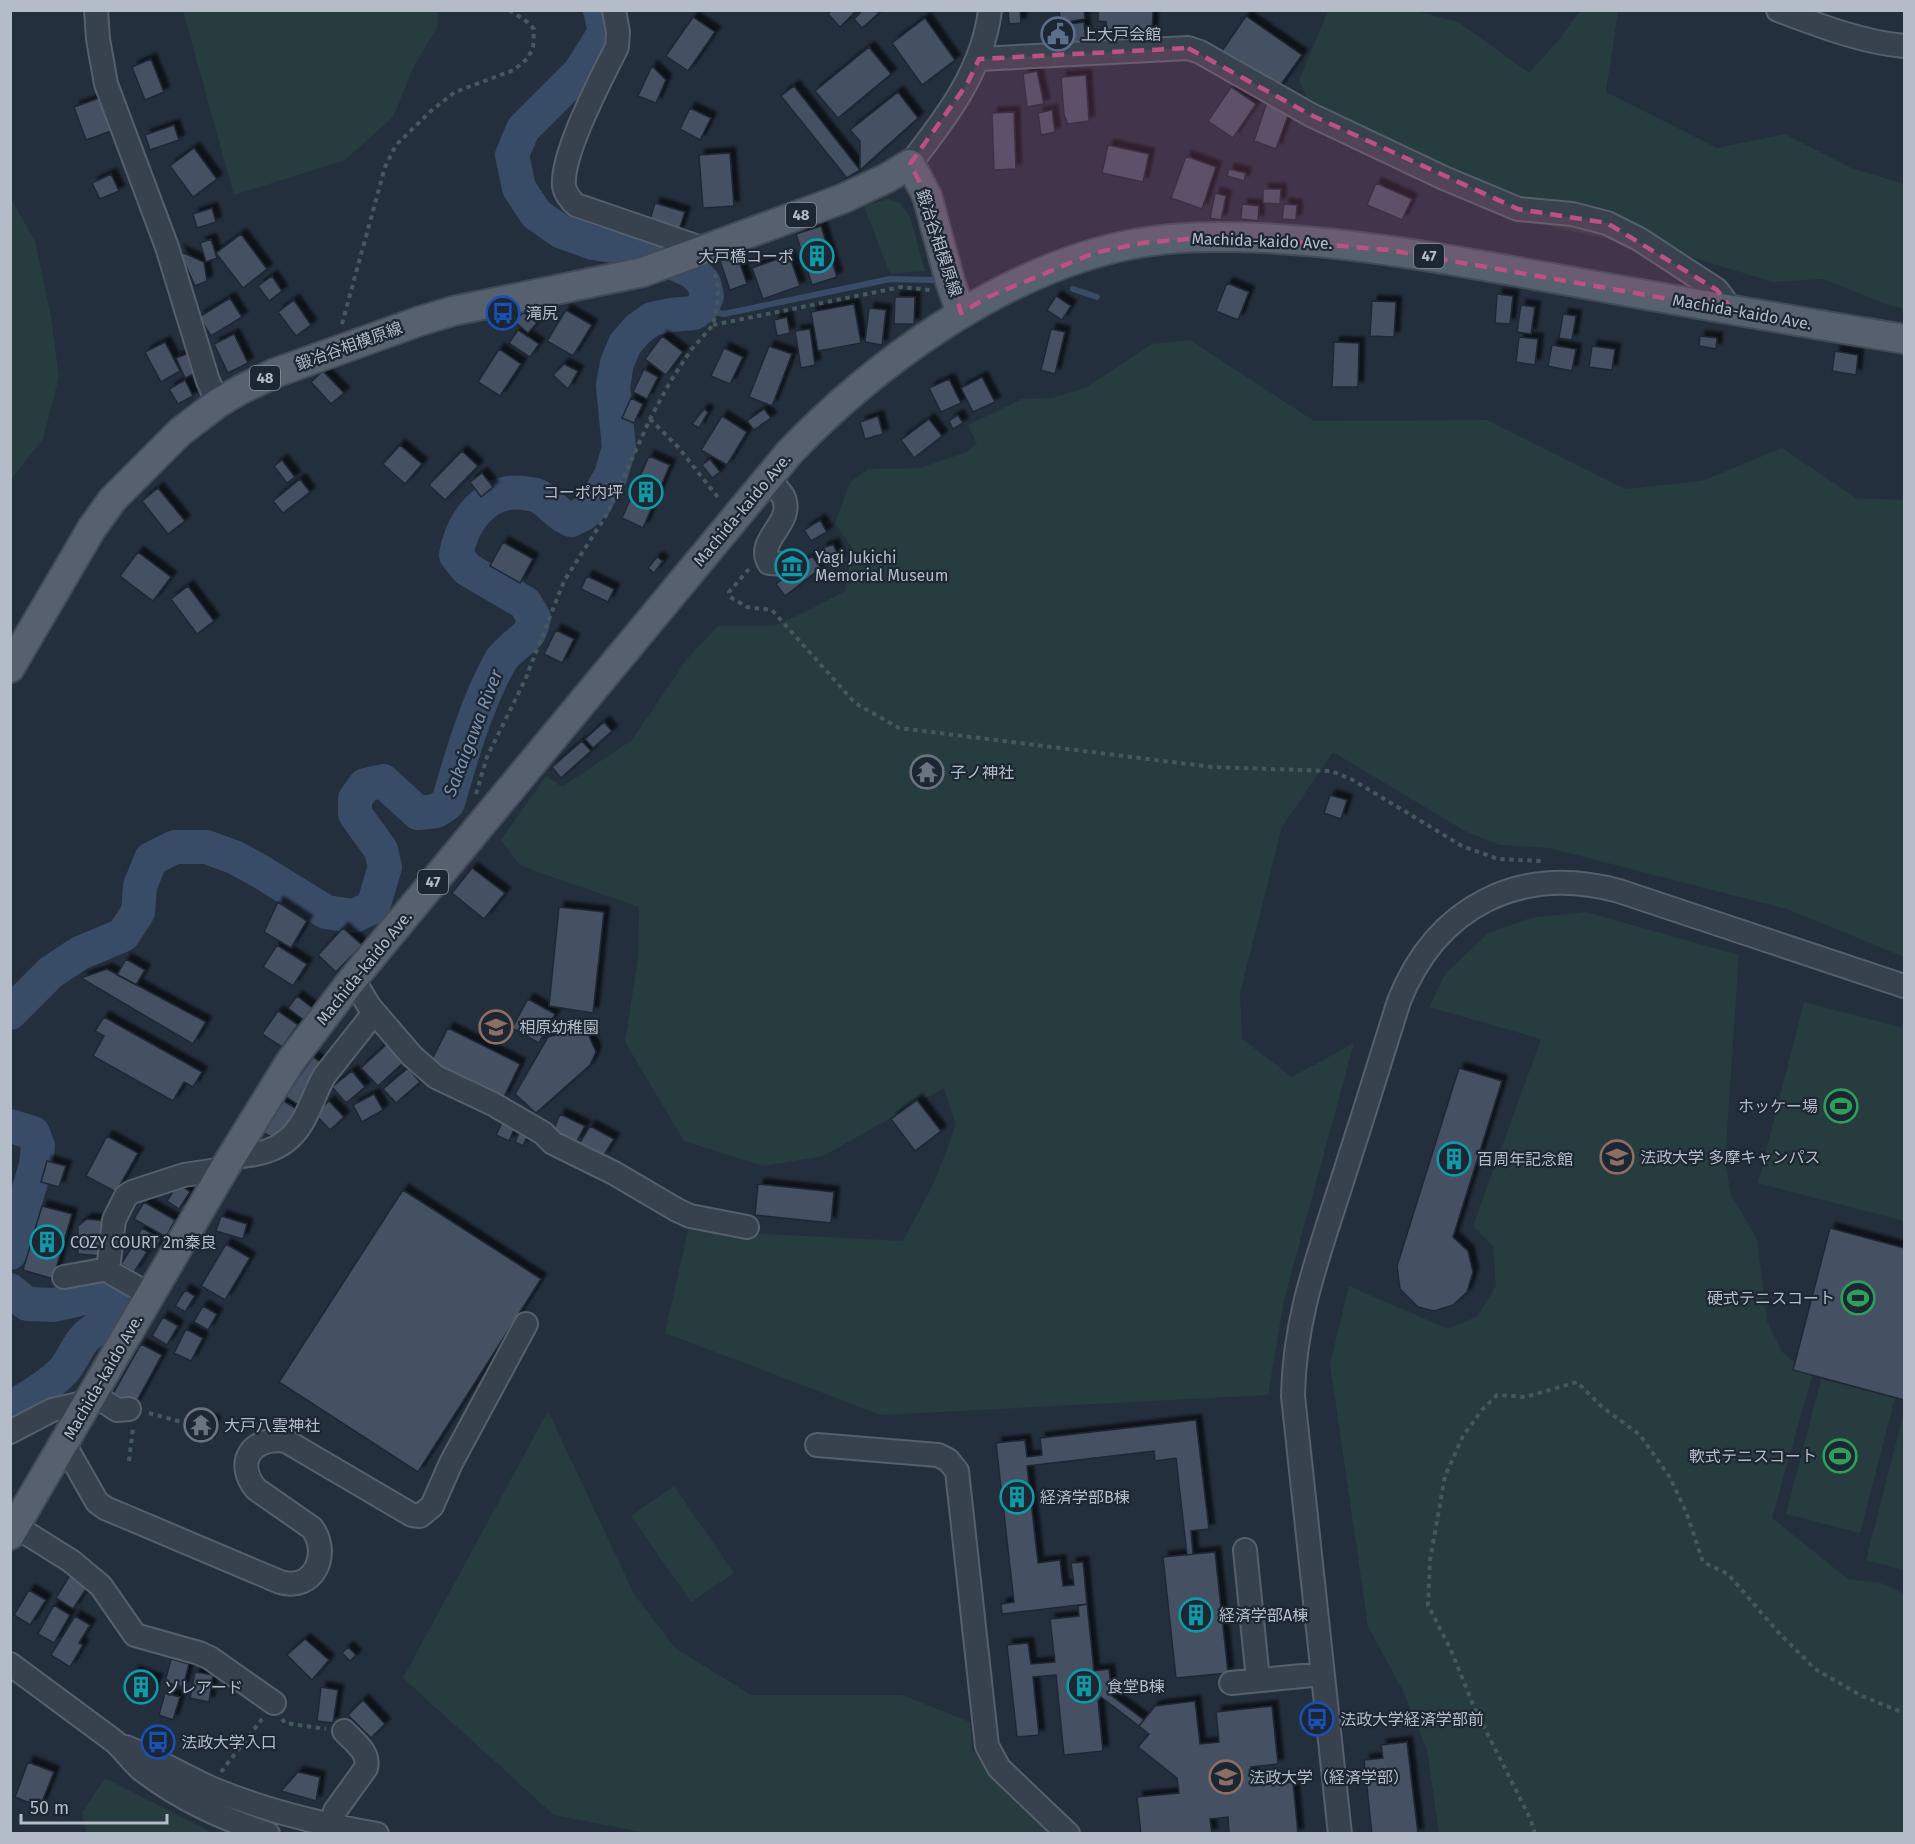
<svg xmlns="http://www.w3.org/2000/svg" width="1915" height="1844" font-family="'Fira Sans','Noto Sans JP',sans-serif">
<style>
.green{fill:#263c3f}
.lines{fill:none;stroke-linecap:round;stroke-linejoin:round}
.stream{stroke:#394c67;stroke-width:6}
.river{stroke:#394c67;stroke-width:34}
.building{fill:#455162;stroke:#1f2835;stroke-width:1.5;filter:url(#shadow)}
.minor-casing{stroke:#565f6c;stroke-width:26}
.major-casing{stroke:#414a57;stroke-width:32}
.path{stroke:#44595c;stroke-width:4;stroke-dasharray:4.5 4.5;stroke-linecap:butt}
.minor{stroke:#38414e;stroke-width:22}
.major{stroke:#56606e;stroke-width:28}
.marked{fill:#bd5182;fill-opacity:0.2;stroke:#bd5182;stroke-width:4.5;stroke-dasharray:12 8;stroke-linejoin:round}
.labels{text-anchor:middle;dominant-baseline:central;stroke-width:4.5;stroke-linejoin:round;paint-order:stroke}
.shield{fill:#1d2633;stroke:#878f9c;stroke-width:1.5}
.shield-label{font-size:15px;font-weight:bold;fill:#b4bcc9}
.poi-label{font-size:16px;fill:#b4bcc9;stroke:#1d2633;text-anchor:start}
.street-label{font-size:16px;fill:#b4bcc9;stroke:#1d2633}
.water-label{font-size:18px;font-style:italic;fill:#7c92b1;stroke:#1d2633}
</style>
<defs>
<filter id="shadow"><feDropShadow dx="5.5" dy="-5.5" stdDeviation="1.5" flood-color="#0009"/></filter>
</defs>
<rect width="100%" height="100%" fill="#242f3e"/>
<path class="green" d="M183,11H437L438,26L414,66L393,117L345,160L234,195Z
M1328,11H1416L1458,22L1529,73L1558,41L1580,11H1618L1606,92L1717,148L1785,134L1851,168L1904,184V309L1886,304L1823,279L1773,282L1687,256L1552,227L1310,106L1299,80Z
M11,199L35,241L51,317L59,377L43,439L11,479Z
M888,199L900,203L910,217L925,271L890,274L864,206Z
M1190,340L1314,421L1487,420L1625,489L1702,481L1782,448L1856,498L1904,500V957L1787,909L1549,848L1500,845L1465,831L1333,752L1282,827L1240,993L1242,1039L1292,1077L1354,1043L1284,1300L1268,1395L881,1415L665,1333L688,1230L903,1241L935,1181L956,1125L944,1088L823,1156L763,1166L684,1141L625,1042L638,959L639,907L535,871L519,864L501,840L546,776L562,787L632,740L687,659L718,626H773L805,612L845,591L852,548L835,523L850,482L869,469L920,468L967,452L977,443L968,425L1022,399L1052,398L1085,388L1152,344Z
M1586,912L1739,955L1725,1161L1731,1195L1757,1239L1767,1321L1782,1352L1812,1376L1772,1518L1848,1579L1881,1583L1904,1594V1833H1439L1427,1750L1404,1693L1368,1626L1330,1364L1349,1286L1448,1329L1478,1316L1496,1286L1493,1246L1473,1226L1541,1039L1429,1007L1445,974L1487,934L1530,918Z
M1804,1002L1904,1028V1221L1758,1183Z
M1821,1379L1895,1398L1860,1533L1786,1514Z
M548,1411L634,1594L675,1648L751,1695H902L970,1722L972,1749L991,1777L1048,1833L652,1834L554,1815L403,1678Z
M1904,1412V1570L1866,1560Z
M674,1486L734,1573L691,1602L631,1516Z
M105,1778L213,1833H86L82,1813Z"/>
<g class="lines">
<path class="stream" d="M1073,289L1097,297
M703,306L710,311L724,314L890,279L933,280"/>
<path class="river" d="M10,1013L51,972L80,953L123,935L138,912L140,886L151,859L175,847H206L234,857L258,870L326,912L354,916L373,907L385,867L381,850L355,814V799L365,785L383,781L418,813L436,811L448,803C461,757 477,702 501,660C508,649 527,638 530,631C532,627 533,622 534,618L525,603L467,569L456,555C462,521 486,488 524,493C528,494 534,494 538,496C550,502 557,515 571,520L583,514L596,502L611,475L619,448L613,386L617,363L625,344L638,329L652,319L670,315L694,313L703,306L707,296L704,283L693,272L647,251L593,243L560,231L536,214L519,188L512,155L523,129L579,73L605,32L600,10
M10,1126L33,1133L38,1146L36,1165L10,1253
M10,1290L27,1304L54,1305L93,1296H103L112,1301C115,1327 97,1323 84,1339C76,1348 72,1361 64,1370C52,1383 26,1400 10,1408"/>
</g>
<path class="building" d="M832,10H857L840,27L828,14Z
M863,10L880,12L862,28L854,19Z
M1008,10H1020L1021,23L1009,24Z
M1059,10H1084L1085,19L1061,23Z
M1098,10H1153L1152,36L1107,33L1106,22L1098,21Z
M1246,16L1302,55L1277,90L1222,51Z
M693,17L715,32L688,71L666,56Z
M925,18L955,60L922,85L892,43Z
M1084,22L1086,43L1052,47L1049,27Z
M869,47L891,74L838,118L815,91Z
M151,59L164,92L145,100L132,67Z
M652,66L666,80L656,103L638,96Z
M1037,71L1044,104L1027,107L1023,74Z
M1086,75L1089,121L1068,124L1064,115L1061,77Z
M794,86L860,170L847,178L781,96Z
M1231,87L1256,104L1233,138L1208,121Z
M898,92L918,118L860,170V141L850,130Z
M102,97L114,130L86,140L74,107Z
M1267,102L1290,110L1276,149L1254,141Z
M690,108L711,118L700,140L680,129Z
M1052,110L1055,132L1041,135L1038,113Z
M1014,112L1016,169L994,170L992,113Z
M174,125L179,140L150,150L145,135Z
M1108,145L1149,154L1143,182L1102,173Z
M194,148L217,179L193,197L170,166Z
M730,153L734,206L703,208L699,155Z
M1186,156L1216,167L1202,209L1171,198Z
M1229,169L1246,173L1244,181L1227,176Z
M111,174L119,191L100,199L92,183Z
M1376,183L1412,199L1402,220L1367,205Z
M1263,189H1281L1280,204L1263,203Z
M1215,193L1226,196L1221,220L1210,218Z
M655,203L685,212L678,233L649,223Z
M1242,204L1259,206L1258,221L1241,219Z
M1284,204L1297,205L1296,220L1282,219Z
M212,208L216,222L197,228L193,214Z
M821,226L837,277L812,285L796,234Z
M241,234L267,269L243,288L216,253Z
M211,239L217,258L206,262L200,243Z
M179,251L204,262L207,281L195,286Z
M737,255L747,284L730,290L720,261Z
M789,255L800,286L763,299L752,268Z
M272,276L282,291L269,301L258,286Z
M1227,283L1249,292L1238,320L1216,311Z
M1497,294L1513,296L1510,324L1495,323Z
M1056,296L1071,306L1062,320L1047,310Z
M895,297H915L914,324H894Z
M230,298L242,317L211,336L199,317Z
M294,300L311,325L296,336L278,312Z
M1372,301L1396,302L1394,337L1370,336Z
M854,304L861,343L818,351L811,312Z
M1521,305L1535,307L1531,334L1517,332Z
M869,308L886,310L882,345L865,342Z
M566,310L592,325L573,356L547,341Z
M523,312L537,323L528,333L515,322Z
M1563,314L1576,316L1572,340L1559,338Z
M787,317L790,333L777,336L774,320Z
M810,329L815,365L801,368L795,331Z
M1051,329L1065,332L1055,374L1041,370Z
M518,330L539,344L530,357L509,343Z
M234,334L248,363L228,373L214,344Z
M662,336L683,352L666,375L645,359Z
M1700,336L1717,338L1716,349L1699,346Z
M1519,337L1538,339L1535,365L1516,362Z
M165,342L180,371L161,382L145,352Z
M1334,342L1359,343L1358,387H1332Z
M1552,345L1576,349L1572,371L1548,366Z
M769,346L792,354L772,406L749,397Z
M1592,346L1615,349L1612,370L1589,367Z
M724,348L743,357L730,384L711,376Z
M499,349L521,364L500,396L478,382Z
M1835,351L1858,355L1856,375L1832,371Z
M189,353L198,372L185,378L176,358Z
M564,364L578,371L568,389L553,375Z
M644,369L658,377L647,399L633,392Z
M323,371L344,393L331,404L311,382Z
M982,377L995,402L973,412L961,388Z
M949,379L961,403L941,412L929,388Z
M185,380L193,396L178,404L169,389Z
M631,398L643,404L634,423L622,418Z
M704,409L708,412L699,428L692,424Z
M764,409L771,418L754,430L747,421Z
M958,415L963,423L953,429L949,421Z
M722,416L747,432L727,465L701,450Z
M878,416L883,434L865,439L860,422Z
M929,419L942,436L914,458L901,440Z
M400,445L422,464L405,484L383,464Z
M462,451L478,466L445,500L429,485Z
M649,456L670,465L643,528L622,518Z
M710,459L720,472L712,478L702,465Z
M282,460L295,477L287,483L274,466Z
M482,473L493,487L481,497L470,482Z
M300,479L310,492L283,513L273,501Z
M158,488L185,521L168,534L142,501Z
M820,520L827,532L811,541L804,530Z
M503,542L533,559L520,583L490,566Z
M833,544L840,559L828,565L821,549Z
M138,552L171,577L153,601L120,576Z
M812,556L821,568L785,596L776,584Z
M657,557L663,561L654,573L648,568Z
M587,576L614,589L608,602L581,589Z
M188,586L214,621L197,634L171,599Z
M556,630L574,639L562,663L544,654Z
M604,722L612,731L593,748L585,739Z
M582,741L591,751L561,778L552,767Z
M1330,795L1347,800L1341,819L1324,813Z
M472,868L505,893L484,919L452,893Z
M278,902L307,921L291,948L264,932Z
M559,907L604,912L593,1013L549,1006Z
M343,928L362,945L336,972L318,955Z
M277,945L307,964L293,986L263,967Z
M126,959L145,970L136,985L117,975Z
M107,969L206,1022L193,1044L81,978Z
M297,996L315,1010L305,1021L288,1008Z
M528,999L555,1014L539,1043L512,1028Z
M278,1011L298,1025L282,1047L262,1034Z
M104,1017L202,1072L193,1087L184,1082L173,1101L93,1056L104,1036L95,1031Z
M585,1027L596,1052L590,1065L536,1113L515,1094L548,1037Z
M448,1028L520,1064L503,1099L430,1063Z
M389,1042L406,1060L378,1086L361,1068Z
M313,1057L325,1065L300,1106L285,1096Z
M408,1068L420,1082L396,1103L383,1089Z
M1459,1068L1502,1081L1453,1237L1468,1251L1473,1272L1467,1292L1453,1305L1434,1311L1418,1307L1400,1289L1397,1266Z
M352,1071L365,1087L346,1103L332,1087Z
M374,1094L383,1110L362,1122L353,1105Z
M282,1100L300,1111L275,1139L262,1132Z
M917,1100L941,1131L915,1151L891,1119Z
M329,1101L344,1117L330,1130L315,1114Z
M560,1114L585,1126L576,1143L553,1132Z
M505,1117L517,1123L509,1141L496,1135Z
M522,1126L530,1129L523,1146L515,1142Z
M590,1126L614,1139L603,1157L579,1144Z
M107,1136L138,1153L116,1192L86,1176Z
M47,1161L66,1166L59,1187L41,1182Z
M178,1183L190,1192L179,1209L167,1201Z
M758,1184L834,1192L831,1223L755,1215Z
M403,1190L541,1279L418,1472L279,1382Z
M144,1202L175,1220L166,1237L134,1219Z
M42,1206L72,1214L53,1279L23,1270Z
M221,1216L247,1224L243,1239L216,1231Z
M87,1219L107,1221L101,1256L78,1254V1226Z
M142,1228L161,1239L154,1251L135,1239Z
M1830,1228L1904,1248V1400L1793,1370Z
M134,1244L147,1252L134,1272L121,1264Z
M226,1244L250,1258L225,1300L201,1286Z
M185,1290L195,1296L185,1312L175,1306Z
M203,1306L217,1314L208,1330L194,1322Z
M163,1317L178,1326L167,1345L152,1336Z
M186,1329L203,1338L191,1361L174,1353Z
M141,1344L162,1355L134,1406L113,1394Z
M197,1416L215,1421L209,1442L190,1436L191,1432L187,1431L191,1418L195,1419Z
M1196,1420L1209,1529L1191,1531L1193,1554L1187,1555L1176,1458L1155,1461L1154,1451L1027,1466L1038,1563L1060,1560L1063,1586L1074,1585L1071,1563L1083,1562L1087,1604L1002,1614L1001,1604L1014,1602L996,1443L1025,1440L1027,1457L1042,1455L1040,1438Z
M1215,1552L1228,1673L1176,1678L1163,1557Z
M70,1575L88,1586L73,1609L56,1598Z
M29,1590L46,1600L30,1625L14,1615Z
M1087,1604L1094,1671L1109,1669L1112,1696L1144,1720L1139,1726L1101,1697L1098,1701L1103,1751L1064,1755L1056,1675L1033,1677L1039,1735L1017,1737L1007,1645L1028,1643L1031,1664L1055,1662L1050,1619L1079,1616L1078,1606Z
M54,1605L70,1615L54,1643L38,1634Z
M75,1616L90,1625L79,1643L83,1645L70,1667L51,1655Z
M305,1639L329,1660L312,1680L287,1655Z
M348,1647L356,1655L350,1661L342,1653Z
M171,1659L189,1664L183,1687L165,1682Z
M134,1671L157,1680L148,1703L125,1694Z
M195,1672L213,1675L209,1702L190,1698Z
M321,1687L338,1690L333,1723L317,1721Z
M165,1693L180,1697L173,1720L159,1715Z
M363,1700L385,1724L371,1738L348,1715Z
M1195,1701L1200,1744L1219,1742L1216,1712L1272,1706L1278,1764L1251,1767L1253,1786L1293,1782L1298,1834H1229L1228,1817L1210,1819L1212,1834H1141L1137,1797L1179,1793L1177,1778L1138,1747L1149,1734L1139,1726L1155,1706Z
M1407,1742L1418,1834H1372L1364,1760L1383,1758L1381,1745Z
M28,1762L54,1772L40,1807L15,1797Z
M298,1772L320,1777L316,1801L281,1791Z"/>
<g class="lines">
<g class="minor-casing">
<path id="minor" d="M96,10L98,39L106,84L167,247L208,381L218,403
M614,10L618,32L617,47C602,77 561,154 564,186C565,193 571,201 576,205L707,250
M1778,10C1818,25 1861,42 1904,46
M979,59L1188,48L1200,52L1311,115L1444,178L1518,209L1572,214L1607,223L1639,239L1717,290L1732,310
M910,164C946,118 983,70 990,10
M768,477C772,483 779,490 783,496C796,523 755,539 769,563L787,564
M353,979L369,1006L412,1056L436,1077L493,1104L543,1133L553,1143L614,1173L677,1210L690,1216L747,1227
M232,1156C267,1156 292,1146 307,1113C314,1100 317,1087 325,1075L374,1013
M64,1277L108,1269
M150,1295L113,1274L108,1269L114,1220L126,1196L132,1192L184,1175L224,1169
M93,1394L117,1410L129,1409
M10,1432L52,1410L88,1402
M64,1444L97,1502L105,1508L280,1582C314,1592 331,1554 312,1528L256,1489C234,1462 252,1436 286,1441L412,1515L420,1516L432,1506L451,1463L526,1324
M817,1445L938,1455L948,1460L957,1471L987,1746L999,1768L1068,1834
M15,1526L71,1561L101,1586L135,1635L199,1653L210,1658L274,1703
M1245,1550L1258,1680
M10,1664C45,1690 79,1715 114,1741C124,1749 132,1762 142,1770C181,1800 222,1818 268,1834
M1231,1683L1322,1674
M126,1747C156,1759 184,1776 213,1789C266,1811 320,1824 377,1834
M330,1834L335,1811L366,1768C370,1752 354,1742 344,1731
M1340,1834L1293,1396C1294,1324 1315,1265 1337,1197C1358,1132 1379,1066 1399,1001C1437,906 1520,864 1619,891L1904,986"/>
</g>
<g class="major-casing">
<path id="major" d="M10,668L92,528L113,499L180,432L218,403L240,390L275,373L420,321L453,311L643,272L842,199L887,178L910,164L927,196L950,281L961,313
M10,1535L224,1169L290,1062L353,979L789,453C874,364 997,275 1119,247C1166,236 1214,236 1262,238C1363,243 1463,262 1563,280C1677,301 1791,320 1904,339"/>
</g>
<path class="path" d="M342,324L385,167L396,145L432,110L455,92L514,70L528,58L533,47L534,29L526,21L509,10
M713,325L901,287L930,290
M650,419L678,447L720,500
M749,569L729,592L730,597L747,607L772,610L855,703L899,728L1212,767L1331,771L1353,780L1462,846L1498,859L1541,861L1542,863
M476,794L487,757L525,680L564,581L607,514L650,419L670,382L691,350L713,325L717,306L718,287L714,271
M149,1413L185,1423
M129,1461L133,1428
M282,1719L285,1723L326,1729
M221,1772L262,1719
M1535,1834L1530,1818L1474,1707L1451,1650L1428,1605L1430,1560L1445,1476L1463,1436L1482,1410L1497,1395L1525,1397L1577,1382L1602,1407L1640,1435L1669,1476L1687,1514L1703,1562L1728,1574L1777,1631L1815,1669L1862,1696L1904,1713"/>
<use href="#minor" class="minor"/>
<use href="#major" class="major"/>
</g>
<path class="marked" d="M1188,48L1311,115L1518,209L1607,223L1717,290L1732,310L1389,250L1222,236L1142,243L1094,253L988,297L961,313L927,196L910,164L967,84L979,59Z"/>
<defs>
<g id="civic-ring" transform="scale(1.725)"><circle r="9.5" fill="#1d2633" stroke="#5c6f8a" stroke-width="1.5"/><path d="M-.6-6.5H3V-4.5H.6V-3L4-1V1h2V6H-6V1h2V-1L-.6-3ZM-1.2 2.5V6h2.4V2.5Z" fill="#5c6f8a"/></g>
<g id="building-ring" transform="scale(1.725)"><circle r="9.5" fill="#1d2633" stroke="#0f9aa8" stroke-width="1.5"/><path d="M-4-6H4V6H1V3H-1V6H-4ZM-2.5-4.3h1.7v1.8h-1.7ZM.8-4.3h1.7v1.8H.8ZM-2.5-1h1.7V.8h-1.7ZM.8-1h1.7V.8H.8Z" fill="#0f9aa8"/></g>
<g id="bus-ring" transform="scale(1.725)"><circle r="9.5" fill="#1d2633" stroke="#1a4fb4" stroke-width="1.5"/><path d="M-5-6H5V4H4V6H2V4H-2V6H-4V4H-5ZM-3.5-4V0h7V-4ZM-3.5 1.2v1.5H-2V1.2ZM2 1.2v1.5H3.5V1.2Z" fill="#1a4fb4"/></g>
<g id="museum-ring" transform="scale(1.725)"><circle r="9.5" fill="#1d2633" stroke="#0f9aa8" stroke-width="1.5"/><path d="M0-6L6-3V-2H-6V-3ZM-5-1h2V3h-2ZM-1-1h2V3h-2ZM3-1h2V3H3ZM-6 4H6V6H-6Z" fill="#0f9aa8"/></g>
<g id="temple-ring" transform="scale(1.725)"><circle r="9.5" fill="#1d2633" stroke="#6b7280" stroke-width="1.5"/><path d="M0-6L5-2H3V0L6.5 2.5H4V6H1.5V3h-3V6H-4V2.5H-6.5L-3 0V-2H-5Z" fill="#6b7280"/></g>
<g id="school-ring" transform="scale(1.725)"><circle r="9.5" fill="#1d2633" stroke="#8d6e63" stroke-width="1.5"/><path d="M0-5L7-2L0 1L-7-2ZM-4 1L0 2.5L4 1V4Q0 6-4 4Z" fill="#8d6e63"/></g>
<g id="stadium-ring" transform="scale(1.725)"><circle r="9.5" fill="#1d2633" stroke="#2e9e5b" stroke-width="1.5"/><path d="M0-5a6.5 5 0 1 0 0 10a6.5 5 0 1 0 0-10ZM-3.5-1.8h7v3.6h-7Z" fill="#2e9e5b"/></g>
<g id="university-ring" transform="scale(1.725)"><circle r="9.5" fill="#1d2633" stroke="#8d6e63" stroke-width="1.5"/><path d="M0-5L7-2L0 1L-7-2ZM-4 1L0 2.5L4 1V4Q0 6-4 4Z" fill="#8d6e63"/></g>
</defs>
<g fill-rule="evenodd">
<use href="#civic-ring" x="1058" y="34"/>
<use href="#building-ring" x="817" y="256"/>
<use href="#bus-ring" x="503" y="313"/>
<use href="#building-ring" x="646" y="492"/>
<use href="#museum-ring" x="792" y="566"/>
<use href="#temple-ring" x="927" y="772"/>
<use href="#school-ring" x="496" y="1027"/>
<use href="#stadium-ring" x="1841" y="1106"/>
<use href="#university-ring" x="1617" y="1157"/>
<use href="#building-ring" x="1454" y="1159"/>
<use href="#building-ring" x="47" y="1242"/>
<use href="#stadium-ring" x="1858" y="1298"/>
<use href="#temple-ring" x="201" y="1425"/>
<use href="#stadium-ring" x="1840" y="1456"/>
<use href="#building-ring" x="1017" y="1497"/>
<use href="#building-ring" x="1196" y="1615"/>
<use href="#building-ring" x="1084" y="1686"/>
<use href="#building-ring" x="141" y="1687"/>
<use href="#bus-ring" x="1317" y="1719"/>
<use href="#bus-ring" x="158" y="1742"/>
<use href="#university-ring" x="1226" y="1777"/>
</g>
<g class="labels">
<g class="shield">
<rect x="786" y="203" width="30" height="24" rx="4.5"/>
<rect x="1414" y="244" width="30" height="24" rx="4.5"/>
<rect x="250" y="366" width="30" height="24" rx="4.5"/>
<rect x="418" y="870" width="30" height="24" rx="4.5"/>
</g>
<g class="shield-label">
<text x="801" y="215">48</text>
<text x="1429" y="256">47</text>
<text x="265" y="378">48</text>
<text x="433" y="882">47</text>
</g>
<g class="poi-label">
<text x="1081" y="34">上大戸会館</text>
<text x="794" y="256" text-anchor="end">大戸橋コーポ</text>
<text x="526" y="313">滝尻</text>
<text x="623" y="492" text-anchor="end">コーポ内坪</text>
<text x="815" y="557">Yagi Jukichi<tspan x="815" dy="18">Memorial Museum</tspan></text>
<text x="950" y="772">子ノ神社</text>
<text x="519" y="1027">相原幼稚園</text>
<text x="1818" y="1106" text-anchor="end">ホッケー場</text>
<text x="1640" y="1157">法政大学 多摩キャンパス</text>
<text x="1477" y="1159">百周年記念館</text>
<text x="70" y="1242">COZY COURT 2m秦良</text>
<text x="1835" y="1298" text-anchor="end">硬式テニスコート</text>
<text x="224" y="1425">大戸八雲神社</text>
<text x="1817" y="1456" text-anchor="end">軟式テニスコート</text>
<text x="1040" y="1497">経済学部B棟</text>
<text x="1219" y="1615">経済学部A棟</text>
<text x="1107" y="1686">食堂B棟</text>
<text x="164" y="1687">ソレアード</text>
<text x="1340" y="1719">法政大学経済学部前</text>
<text x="181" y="1742">法政大学入口</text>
<text x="1249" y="1777">法政大学（経済学部）</text>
</g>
<g class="street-label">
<text transform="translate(1262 241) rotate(2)">Machida-kaido Ave.</text>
<text transform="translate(939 243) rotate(72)">鍛冶谷相模原線</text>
<text transform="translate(1742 312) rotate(10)">Machida-kaido Ave.</text>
<text transform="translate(349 346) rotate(-20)">鍛冶谷相模原線</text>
<text transform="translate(742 510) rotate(-50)">Machida-kaido Ave.</text>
<text transform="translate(364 968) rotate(-51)">Machida-kaido Ave.</text>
<text transform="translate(103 1377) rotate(-60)">Machida-kaido Ave.</text>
</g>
<g class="water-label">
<text transform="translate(473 733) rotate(-69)">Sakaigawa River</text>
</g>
</g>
<rect width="1915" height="1844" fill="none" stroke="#b4bcc9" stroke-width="24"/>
<path d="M21 1814v9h146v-9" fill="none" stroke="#b4bcc9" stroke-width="3"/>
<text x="30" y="1814" font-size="18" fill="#b4bcc9" stroke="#1d2633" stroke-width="4.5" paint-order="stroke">50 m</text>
</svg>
